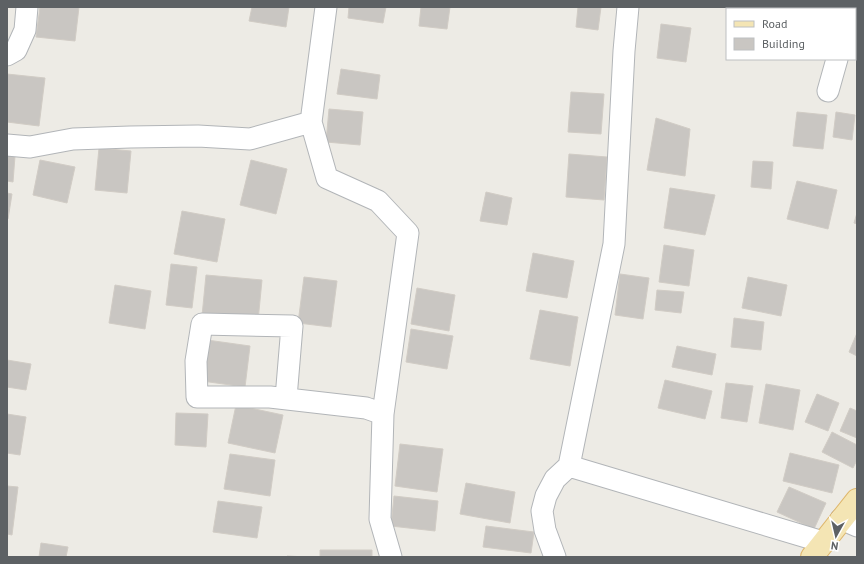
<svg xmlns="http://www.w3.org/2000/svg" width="864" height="564" font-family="'PT Sans',sans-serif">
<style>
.building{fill:#c9c6c2;stroke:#d1ccc5}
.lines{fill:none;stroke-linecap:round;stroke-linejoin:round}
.minor-casing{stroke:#b2b5b8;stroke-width:23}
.major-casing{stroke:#dfb76d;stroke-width:24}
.minor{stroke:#fff;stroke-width:21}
.major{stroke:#f4e5b4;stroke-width:22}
</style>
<rect width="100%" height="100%" fill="#edebe5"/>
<path class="building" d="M40,7H79L75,41L36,37Z
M252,7H289L286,27L249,21Z
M349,7H386L383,23L348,18Z
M421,7H450L447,29L419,26Z
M578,7H601L598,30L576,27Z
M750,7H774V9H750Z
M661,24L691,28L686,62L657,58Z
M341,69L380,75L377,99L337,94Z
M7,74L45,78L39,126L7,122Z
M571,92L604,94L601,134L568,132Z
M329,109L363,112L360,145L326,142Z
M797,112L827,115L823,149L793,146Z
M836,112L855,115L852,140L833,137Z
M656,118L690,129L685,176L647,170Z
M99,148L131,151L127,193L95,190Z
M569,154L607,157L604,200L566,197Z
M7,155L15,156L13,182L7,181Z
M40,160L75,167L67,203L33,195Z
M251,160L287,169L276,214L240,205Z
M753,161L773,162L771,189L751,187Z
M797,181L837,190L828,229L787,219Z
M670,188L715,195L705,235L664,228Z
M486,192L512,198L507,225L480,221Z
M7,193L12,194L8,219H7Z
M182,211L225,219L217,262L174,254Z
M857,213V224L854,223Z
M664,245L694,250L689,286L659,282Z
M533,253L574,261L567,298L526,291Z
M171,264L197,267L192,308L166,305Z
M620,274L649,278L643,319L615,315Z
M206,275L262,280L258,321L202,316Z
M304,277L337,281L331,327L298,323Z
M748,277L787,285L781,316L742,308Z
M115,285L151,291L145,329L109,323Z
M417,288L455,295L449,331L411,324Z
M657,290L684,292L681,313L655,310Z
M540,310L578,317L570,366L530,359Z
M734,318L764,322L761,350L731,347Z
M411,329L453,336L447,369L406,362Z
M857,333V356L849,352Z
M207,340L250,346L245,387L202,381Z
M677,346L716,354L712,375L672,367Z
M7,360L31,364L26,390L7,387Z
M665,380L712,391L705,419L658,408Z
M726,383L753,386L747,422L721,418Z
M766,384L800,390L793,430L759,423Z
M817,394L839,403L828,431L805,422Z
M236,405L283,415L275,453L228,443Z
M850,408L857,411V438L840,431Z
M176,413L208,414L206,447L175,445Z
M7,414L26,417L20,455L7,453Z
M832,432L857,445V460L853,468L822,452Z
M400,444L443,449L437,492L395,486Z
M790,453L839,465L832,493L783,481Z
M230,454L275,460L270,496L224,489Z
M466,483L515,492L510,523L460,514Z
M7,486L18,487L12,535L7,534Z
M789,487L826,503L814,529L777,512Z
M394,496L438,501L435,531L391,526Z
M218,501L262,507L257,538L213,532Z
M486,526L534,532L531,553L483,547Z
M41,543L68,547L66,557H39Z
M320,550H372V557H320Z
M287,556L307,557H287Z"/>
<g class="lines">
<g class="minor-casing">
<path id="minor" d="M628,7L624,51L614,244L569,466L823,542
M851,9V7
M7,55L16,50L25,30L27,7
M828,91L837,59
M311,122L327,178L378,201L408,233L383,414
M7,145L30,147L73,139L130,137L198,136L250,139L311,122L326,7
M286,398L292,326L202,324L196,361L197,397H270L366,408L383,414L380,519L391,557
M841,519L857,526
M555,557L545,530L542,511L546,496L555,479L569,466"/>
</g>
<g class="major-casing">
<path id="major" d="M812,557L857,500"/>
</g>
<use href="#minor" class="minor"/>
<use href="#major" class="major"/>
</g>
<rect width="864" height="564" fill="none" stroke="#5d6164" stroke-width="16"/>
<rect x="726" y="8" width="130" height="52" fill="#ffffff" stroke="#bec0c1"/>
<rect x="734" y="21" width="20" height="6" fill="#f4e5b4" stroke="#bec0c1"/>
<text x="762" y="28" font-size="12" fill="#5d6164">Road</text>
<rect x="734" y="38" width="20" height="12" fill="#c9c6c2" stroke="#bec0c1"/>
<text x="762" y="48" font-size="12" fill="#5d6164">Building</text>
<g transform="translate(836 536) rotate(188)" stroke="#ffffff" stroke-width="3" paint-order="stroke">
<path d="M0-3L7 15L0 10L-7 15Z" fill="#5d6164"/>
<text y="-6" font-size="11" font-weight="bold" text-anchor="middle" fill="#5d6164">N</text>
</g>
</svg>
